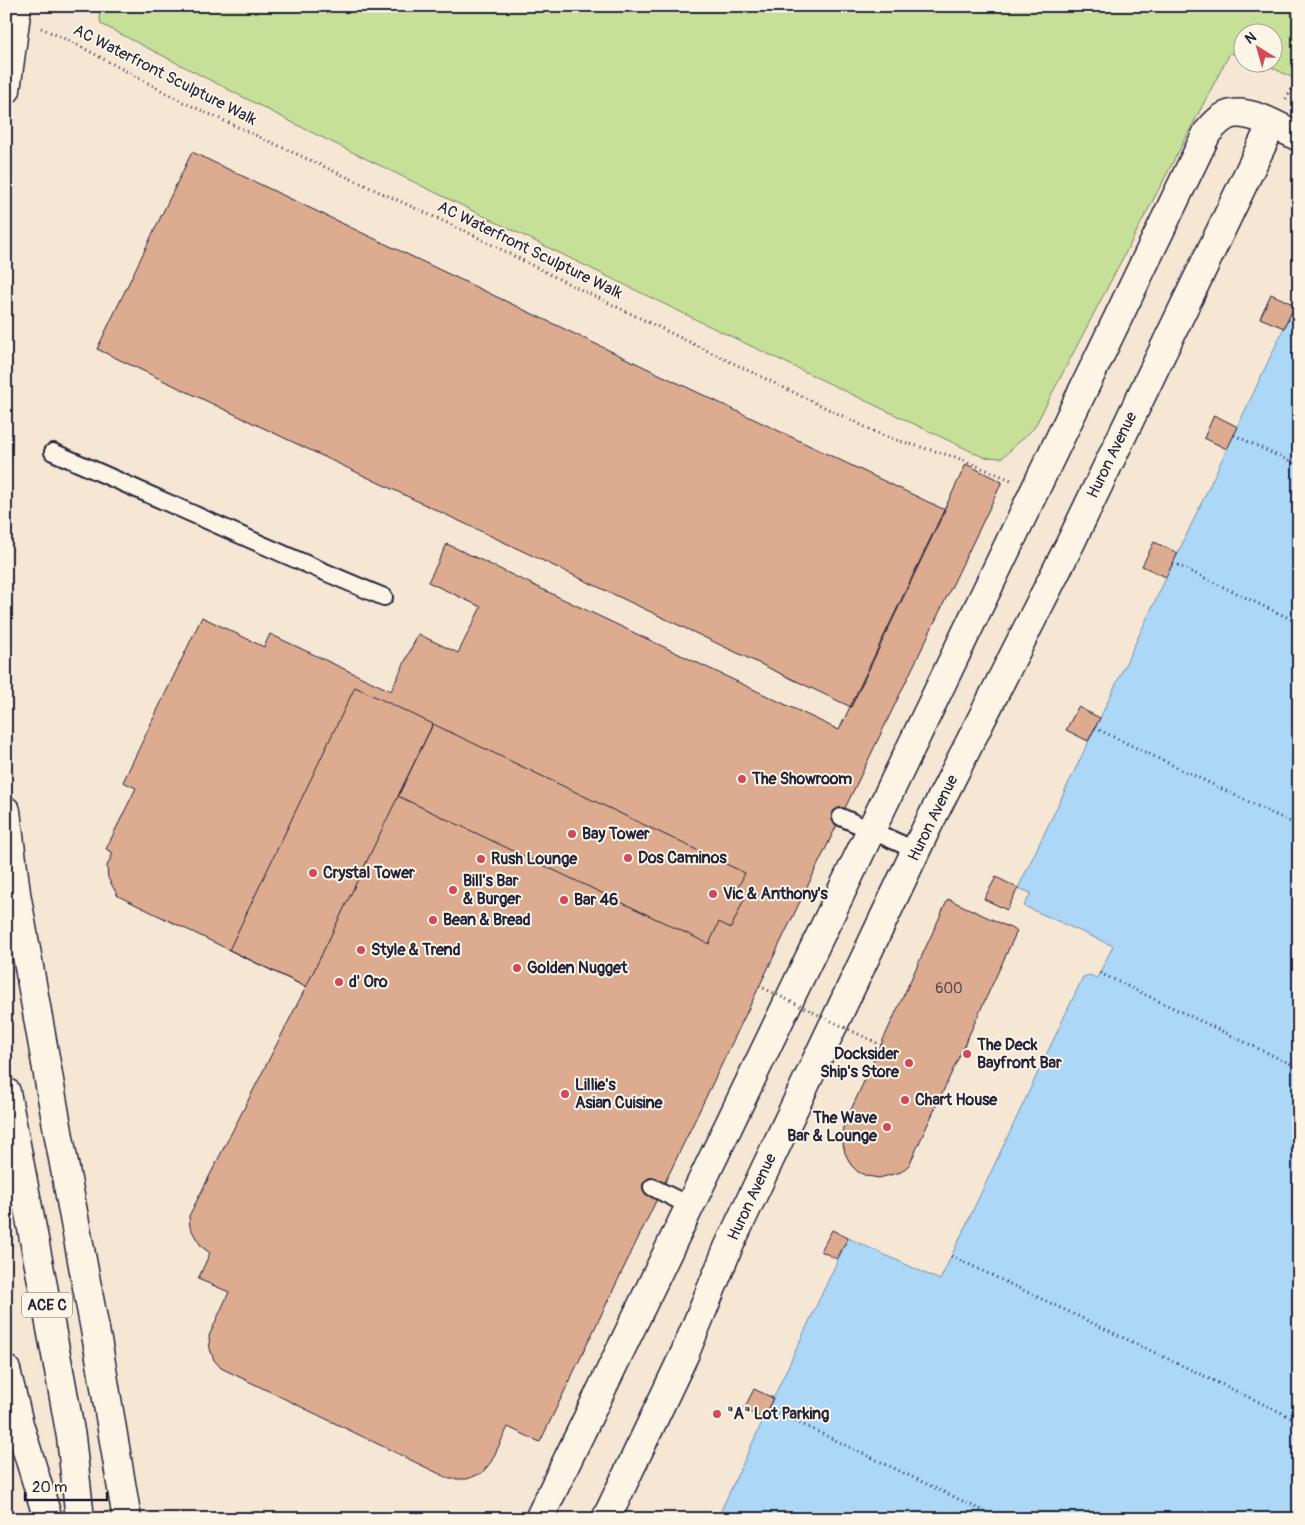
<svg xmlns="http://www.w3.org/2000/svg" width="1305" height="1525" font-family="Pangolin,sans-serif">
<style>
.green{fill:#c6e097;stroke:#748169}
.water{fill:#acd7f7;stroke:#758fac}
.building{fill:#ddab90;stroke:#22223b}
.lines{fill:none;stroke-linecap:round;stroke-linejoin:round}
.lane-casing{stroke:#22223b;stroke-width:20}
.street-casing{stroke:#22223b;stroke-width:31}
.primary-casing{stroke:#22223b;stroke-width:31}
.path{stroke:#22223b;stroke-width:3;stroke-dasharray:1 4;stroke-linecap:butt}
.lane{stroke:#fcf5e5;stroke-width:16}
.street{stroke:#fcf5e5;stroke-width:28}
.primary{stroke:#fcf5e5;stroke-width:28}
.path-bridge{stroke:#22223b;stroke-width:3;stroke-dasharray:1 4;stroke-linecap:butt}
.poi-dot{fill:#d1495b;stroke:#fcf5e5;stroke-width:2}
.labels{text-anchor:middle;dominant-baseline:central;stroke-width:4;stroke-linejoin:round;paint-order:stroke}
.number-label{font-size:14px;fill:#514450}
.shield{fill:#fcf5e5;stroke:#63616e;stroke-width:1}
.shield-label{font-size:15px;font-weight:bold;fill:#22223b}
.street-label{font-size:16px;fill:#22223b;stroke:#fcf5e5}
.poi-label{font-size:16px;font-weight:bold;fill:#22223b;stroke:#fcf5e5;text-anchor:start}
</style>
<rect width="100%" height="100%" fill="#f6e6d4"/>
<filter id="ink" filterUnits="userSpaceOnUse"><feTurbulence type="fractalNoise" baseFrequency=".02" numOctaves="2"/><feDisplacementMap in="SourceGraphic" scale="10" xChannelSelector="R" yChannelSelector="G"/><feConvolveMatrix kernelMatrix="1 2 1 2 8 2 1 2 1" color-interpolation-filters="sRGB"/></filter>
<g filter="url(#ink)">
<path class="green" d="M98,6H1299V81L1263,63L1272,62V32H1242V56L1230,53L1034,428L1002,458L983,457L703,323L309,131L101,24Z"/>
<path class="water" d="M1292,311L1299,315V1519H717L848,1238L940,1280L1083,977L1090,975L1097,978L1113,946L1024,906L1031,893L1018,888L1100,718Z"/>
<path class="building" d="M192,152L945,510L851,707L97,349Z
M1271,294L1295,305L1284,328L1260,318Z
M1214,415L1238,427L1227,449L1204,438Z
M966,464L1002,482L540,1442L508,1427L491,1462L482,1473L467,1479H450L221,1368L214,1360L210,1349L209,1336L229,1292L198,1279L210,1253L202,1247L196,1238L190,1227L189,1216L306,987L118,896L108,878L107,866L113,853L106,849L136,788L123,782L202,617L264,647L270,634L391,691L418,634L458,653L481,607L428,582L447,544L839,730Z
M1154,542L1178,553L1166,577L1142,566Z
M355,687L433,724L306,987L229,950Z
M1078,707L1100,718L1088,741L1066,730Z
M433,724L745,873L736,892L745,897L731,928L719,922L709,944L398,796Z
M996,877L1018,888L1007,910L984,899Z
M948,899L1017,931L909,1165L901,1172L879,1178L867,1176L858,1172L851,1165L845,1153L842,1139L843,1127Z
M832,1230L848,1238L837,1259L821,1251Z
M754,1389L773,1398L763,1419L744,1409Z"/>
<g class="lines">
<g class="lane-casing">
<path id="lane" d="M53,452C163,500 273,551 384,597
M841,817L917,851
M652,1187L690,1206"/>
</g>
<g class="street-casing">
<path id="street" d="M539,1519L1207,133C1214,125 1221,116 1232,114C1252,110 1281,128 1299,137
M606,1519L685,1353L728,1248L751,1199L926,829L1070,544L1272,124"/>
</g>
<g class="primary-casing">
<path id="primary" d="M6,90L17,6
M6,811L16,893L59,1137L99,1351L127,1519
M6,1092L61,1381L71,1437L80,1519
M6,1370L19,1424L48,1519"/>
</g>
<path class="path" d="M41,28L74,43L183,102L467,232L559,279L886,437L955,457L1011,480
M1286,99L1299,78
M1288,320L1299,325
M1234,435L1299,466
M1173,563L1299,623
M1095,728L1299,826
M1100,973L1299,1068
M951,1256L1299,1421
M768,1408L1000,1519"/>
<use href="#lane" class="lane"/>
<use href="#street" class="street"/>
<use href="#primary" class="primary"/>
<path class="path-bridge" d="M759,986L881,1045"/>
</g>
</g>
<g class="poi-dot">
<circle cx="742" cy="779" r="5"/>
<circle cx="572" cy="834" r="5"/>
<circle cx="628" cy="858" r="5"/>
<circle cx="481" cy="859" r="5"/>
<circle cx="313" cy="873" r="5"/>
<circle cx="453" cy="890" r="5"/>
<circle cx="713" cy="894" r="5"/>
<circle cx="564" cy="900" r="5"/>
<circle cx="433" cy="920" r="5"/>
<circle cx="361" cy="950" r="5"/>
<circle cx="517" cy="968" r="5"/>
<circle cx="339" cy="982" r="5"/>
<circle cx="967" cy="1054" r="5"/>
<circle cx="909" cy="1063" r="5"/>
<circle cx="565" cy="1094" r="5"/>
<circle cx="905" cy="1100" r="5"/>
<circle cx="887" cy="1127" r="5"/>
<circle cx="717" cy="1414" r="5"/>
</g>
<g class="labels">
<g class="number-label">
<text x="949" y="988">600</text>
</g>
<rect class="shield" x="22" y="1292.5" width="50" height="25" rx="4"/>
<g class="shield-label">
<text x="47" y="1305">ACE C</text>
</g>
<g class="street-label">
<text transform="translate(165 75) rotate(27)">AC Waterfront Sculpture Walk</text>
<text transform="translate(530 250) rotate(26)">AC Waterfront Sculpture Walk</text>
<text transform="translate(1112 455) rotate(-64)">Huron Avenue</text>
<text transform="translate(933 818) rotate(-64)">Huron Avenue</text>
<text transform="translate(752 1197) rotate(-65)">Huron Avenue</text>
</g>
<g class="poi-label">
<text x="752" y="779">The Showroom</text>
<text x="582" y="834">Bay Tower</text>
<text x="638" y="858">Dos Caminos</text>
<text x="491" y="859">Rush Lounge</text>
<text x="323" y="873">Crystal Tower</text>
<text x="463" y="881">Bill's Bar<tspan x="463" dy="18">&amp; Burger</tspan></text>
<text x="723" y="894">Vic &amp; Anthony's</text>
<text x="574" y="900">Bar 46</text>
<text x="443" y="920">Bean &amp; Bread</text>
<text x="371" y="950">Style &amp; Trend</text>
<text x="527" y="968">Golden Nugget</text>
<text x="349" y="982">d' Oro</text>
<text x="977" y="1045">The Deck<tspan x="977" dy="18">Bayfront Bar</tspan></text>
<text x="899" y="1054" text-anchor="end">Docksider<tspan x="899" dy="18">Ship's Store</tspan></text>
<text x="575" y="1085">Lillie's<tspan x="575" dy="18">Asian Cuisine</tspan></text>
<text x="915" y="1100">Chart House</text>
<text x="877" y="1118" text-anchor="end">The Wave<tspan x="877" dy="18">Bar &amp; Lounge</tspan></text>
<text x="727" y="1414">"A" Lot Parking</text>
</g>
</g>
<rect width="1305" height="1525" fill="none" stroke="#fcf5e5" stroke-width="25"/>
<rect x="12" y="12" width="1280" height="1500" fill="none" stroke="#22223b" stroke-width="2" filter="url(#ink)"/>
<g transform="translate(1258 48) rotate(323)"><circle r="24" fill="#fcf5e5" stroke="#a5a1a1"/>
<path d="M0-4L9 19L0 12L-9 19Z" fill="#d1495b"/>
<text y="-8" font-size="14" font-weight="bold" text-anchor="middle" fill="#22223b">N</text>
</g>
<path d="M25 1492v8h82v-8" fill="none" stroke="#22223b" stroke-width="2.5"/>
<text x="32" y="1492" font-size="15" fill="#22223b" stroke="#fcf5e5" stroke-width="4" paint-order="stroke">20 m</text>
</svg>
